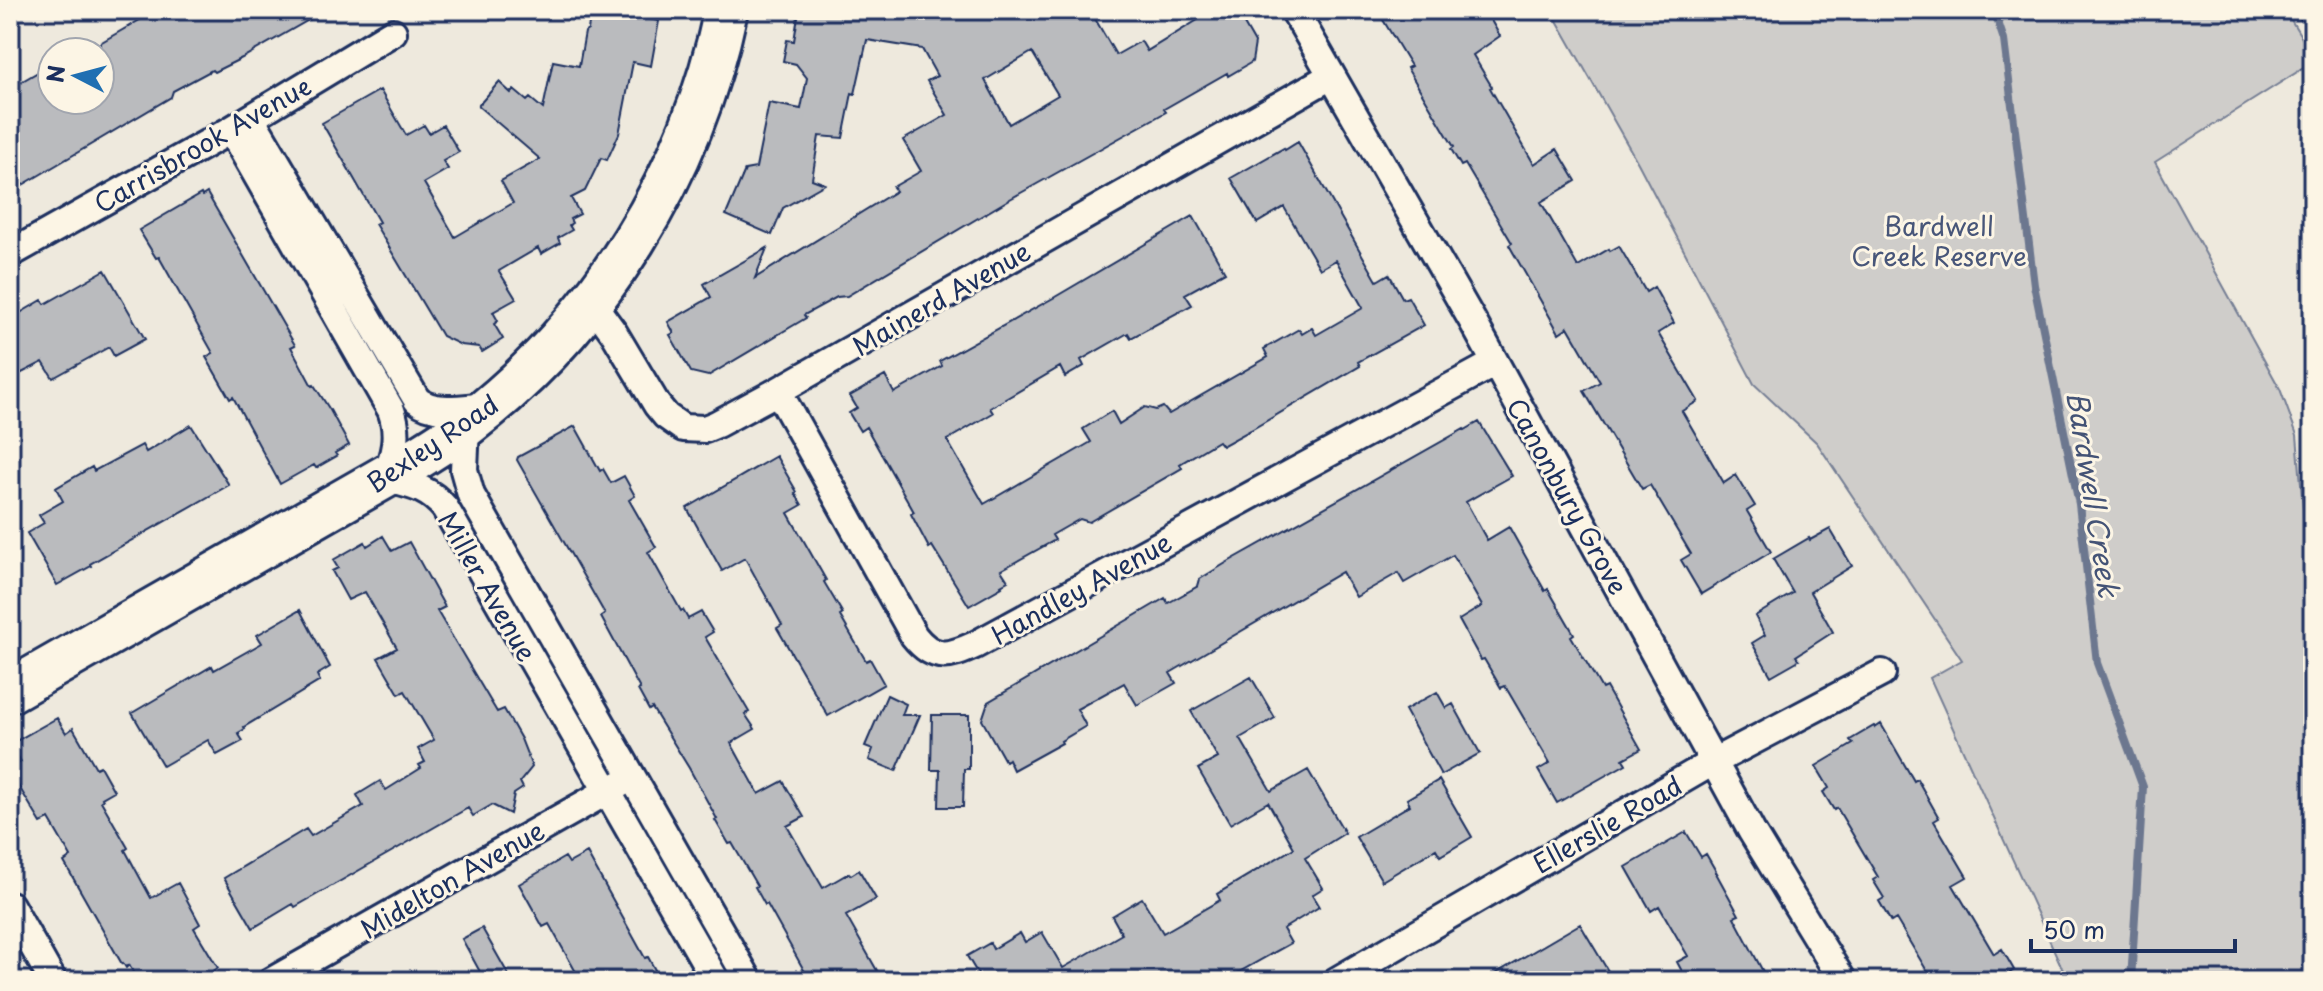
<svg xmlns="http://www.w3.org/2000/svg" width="2323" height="991" font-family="'Playpen Sans',sans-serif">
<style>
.green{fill:#cfcdca;stroke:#757e94;stroke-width:2}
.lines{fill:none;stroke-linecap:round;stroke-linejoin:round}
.stream{stroke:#6c778f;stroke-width:8}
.building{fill:#babbbe;stroke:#1b2f5e;stroke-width:2;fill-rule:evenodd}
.minor-casing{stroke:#1b2f5e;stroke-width:32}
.primary-casing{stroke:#1b2f5e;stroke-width:48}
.minor{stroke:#fcf5e5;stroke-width:26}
.primary{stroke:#fcf5e5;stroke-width:42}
.labels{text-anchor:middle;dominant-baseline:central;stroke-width:6;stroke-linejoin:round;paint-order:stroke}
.street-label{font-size:26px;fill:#1b2f5e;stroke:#fcf5e5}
.park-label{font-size:26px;fill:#485679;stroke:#fcf5e5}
.water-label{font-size:28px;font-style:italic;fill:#445376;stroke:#fcf5e5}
</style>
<rect width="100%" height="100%" fill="#eee9dd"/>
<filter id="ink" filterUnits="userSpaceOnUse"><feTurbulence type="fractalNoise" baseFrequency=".0125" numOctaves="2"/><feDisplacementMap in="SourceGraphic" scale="16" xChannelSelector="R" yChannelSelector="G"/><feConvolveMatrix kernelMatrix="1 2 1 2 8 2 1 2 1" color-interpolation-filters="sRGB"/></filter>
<g filter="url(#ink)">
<path class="green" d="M1551,10H2285L2313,56V62L2155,162L2280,389L2297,435L2305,534L2313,548V981H2068L1930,678L1962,660L1817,443L1754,384L1638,163Z"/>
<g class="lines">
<path class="stream" d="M1994,10L2004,40L2034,285L2079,504L2097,663L2143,787L2131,981"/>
</g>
<path class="building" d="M157,10H326L242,58L214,72L212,70L173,91L171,97L21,186L10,168V104L19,98L12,87L52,64V100H100V43Z
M799,10H1090L1116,55L1141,41L1147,51L1214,10H1236L1255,43L1252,62L1228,76L1227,73L1164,109L1166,112L1010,199L847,296L837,297L804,315L806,318L708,376L691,372L670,335L674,333L668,322L711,297L704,284L767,248L755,278L896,191L893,187L921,171L903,140L947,115L927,81L937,76L922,49L867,40L855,94L852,93L843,138L819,136L812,179L825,184L783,208L772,235L726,215L745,170L756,168L769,103L801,109L807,78L796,64L783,61L787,40L794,41ZM1032,52L1058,95L1009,124L985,80Z
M1377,10H1485L1500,36L1473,55L1492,87L1490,88L1534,164L1557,149L1576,181L1541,202L1578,267L1609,249L1610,251L1619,246L1646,292L1654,287L1674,323L1658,333L1698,401L1682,411L1724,483L1736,475L1755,506L1747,511L1771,552L1701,594L1681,560L1691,554L1650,485L1642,489L1584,391L1600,382L1568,327L1559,333L1509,245L1512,243L1465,164L1461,166L1451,149L1454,147L1407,68L1411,66Z
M596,15L616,19L617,16L625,18L626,15L659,21L651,66L633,62L619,134L607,160L601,158L585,191L571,198L580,214L570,219L572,223L569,225L572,230L558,238L560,243L541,254L538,248L499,271L516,299L493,312L498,321L494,324L503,339L482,352L479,347L461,345L442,336L375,224L379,222L322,123L380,90L406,135L424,125L429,133L443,125L459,152L443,161L448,169L424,183L455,237L513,203L501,181L540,159L478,106L499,82L511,93L514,90L527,101L530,98L543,109L553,61L579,66L585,32L588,30L590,16Z
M1298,142L1377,281L1389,274L1403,299L1408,297L1424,325L1358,362L1360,366L1251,430L1222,446L1218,441L1180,464L1182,468L1089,522L1080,519L1052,535L1055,540L1001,570L1008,581L1001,585L1002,587L969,606L932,546L929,548L911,514L914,512L866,427L860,431L849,413L857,408L850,396L885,376L894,393L942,366L940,361L1055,297L1193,216L1225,272L1185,294L1192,305L1131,338L1128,333L1081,360L1084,366L1065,377L1060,367L990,408L993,413L947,440L984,504L1091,442L1083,429L1112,411L1119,424L1145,407L1156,410L1163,407L1169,414L1268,357L1264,349L1299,329L1302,334L1312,328L1316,335L1363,308L1336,260L1320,269L1284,207L1257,223L1231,178L1284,148L1285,150Z
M207,193L295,345L291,347L312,386L314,385L330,410L349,445L335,453L337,456L316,468L314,465L280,484L233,397L230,399L206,357L213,353L159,257L156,258L139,230L201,194L202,196Z
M105,270L145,339L114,356L109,347L53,378L43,362L10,379V319L42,300L45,304Z
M1479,422L1512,476L1466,502L1487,540L1509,527L1545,591L1548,589L1574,634L1571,636L1602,689L1606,687L1641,749L1623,759L1626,764L1557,803L1538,770L1550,763L1505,686L1501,688L1484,659L1481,660L1459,620L1482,606L1453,555L1404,583L1398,573L1356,597L1342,572L1170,673L1176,683L1137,705L1124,683L1077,709L1086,726L1061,741L1062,743L1013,770L1008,759L1005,761L982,720L988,702L1165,598L1168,603L1198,586L1200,579L1226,563L1464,429L1465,430Z
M191,425L229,485L90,564L91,566L57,585L27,533L44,523L39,515L63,501L56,488L92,467L94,471L142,445L146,452Z
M575,426L600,471L603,469L611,483L624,476L635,496L629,500L656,547L648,552L681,611L683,610L688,619L701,612L713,632L705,637L749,712L745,714L755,729L731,743L759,794L783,781L804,817L787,826L823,888L849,873L851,875L859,870L876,899L846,916L883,981H810L767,904L765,905L755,887L757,886L732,843L729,844L715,820L717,819L689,768L652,708L649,710L638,690L640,689L601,617L605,614L517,460L518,457Z
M776,456L797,492L795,493L802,505L788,513L826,580L824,582L843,614L840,616L866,661L870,659L884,684L828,716L777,628L782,625L745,558L722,571L687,508Z
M1830,529L1852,566L1810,592L1833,632L1796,656L1799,660L1771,676L1752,643L1765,635L1755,616L1793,593L1773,559L1809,538L1810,540Z
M383,536L392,551L409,542L445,607L437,611L497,712L504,709L521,739L532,767L520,782L523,788L514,794L510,814L492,805L473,816L468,808L295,907L293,904L253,928L224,878L306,829L311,836L363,806L357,795L380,781L386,790L421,768L419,765L425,762L418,749L434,740L405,691L399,694L378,658L397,648L365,592L348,600L332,571L338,568L333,560L365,542L367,546Z
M300,610L330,667L317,675L320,681L244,727L245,729L238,733L243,741L217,755L208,740L163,766L132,713L212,666L214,670L262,643L257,635Z
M1251,677L1275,718L1240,738L1271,791L1308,770L1345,833L1305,858L1323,888L1312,895L1319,907L1283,929L1291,943L1223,981H982L967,956L990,943L993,949L1020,933L1025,942L1042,932L1063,968L1122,934L1112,916L1142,898L1163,933L1220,900L1217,894L1294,848L1268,802L1230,824L1198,769L1218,758L1191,711Z
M1437,692L1446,708L1453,704L1480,753L1441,775L1405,710Z
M887,695L906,704L902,715H920L896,771L869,760L873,749L865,746Z
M932,715H969V769H964L963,807H939L940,770H931Z
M57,718L66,733L73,728L96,768L100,766L114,791L102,798L103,800L101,801L128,848L125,850L151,898L178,883L200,924L194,928L218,968L196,981H138L129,965L126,968L123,963L122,964L64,862L71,857L49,819L41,823L10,772V769L21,762L11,744Z
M1881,724L1914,781L1917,779L1939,818L1934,821L1967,877L1953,885L1994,954L2002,949L2014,970L2007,975L2009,981H1933L1896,919L1891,922L1879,901L1884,898L1873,880L1878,877L1837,808L1834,810L1823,792L1829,788L1816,766L1853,744L1850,740L1874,726L1875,728Z
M1439,780L1472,837L1440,856L1436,849L1382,881L1356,837L1410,805L1407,799Z
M1686,832L1701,857L1706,854L1717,873H1716L1739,915L1734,917L1768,981H1691L1690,978L1685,977L1677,962L1688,956L1659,906L1651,911L1626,867Z
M587,853L645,958L648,957L661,981H581L549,924L543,927L519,884L565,857L569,863Z
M1580,924L1614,981H1483Z
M482,928L512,981H485L462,939Z"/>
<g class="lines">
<g class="minor-casing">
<path id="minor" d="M1294,10L1472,320L1752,832L1843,981
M2312,10L2313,11
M251,118L417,400C435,415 466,407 488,406
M231,130L391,410C400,434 395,456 384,478C410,485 428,487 445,508L716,981
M10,254L231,130L393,32
M592,303L614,333L657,405L666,416L683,428L705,429L717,424L778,391L1331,76
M778,391L914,636C934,661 949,657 975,645L1495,363
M466,426L464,470L471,495L749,981
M10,905L53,981
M272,981L620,784
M1336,981L1713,762L1882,673"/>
</g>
<g class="primary-casing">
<path id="primary" d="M10,691L411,462C430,450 449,439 467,425C600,323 692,174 726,10"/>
</g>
<use href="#minor" class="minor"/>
<use href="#primary" class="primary"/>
</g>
</g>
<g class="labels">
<g class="street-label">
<text transform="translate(202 144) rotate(-30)">Carrisbrook Avenue</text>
<text transform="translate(941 298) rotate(-30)">Mainerd Avenue</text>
<text transform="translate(432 443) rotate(-34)">Bexley Road</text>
<text transform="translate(1568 496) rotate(61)">Canonbury Grove</text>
<text transform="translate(488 586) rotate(60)">Miller Avenue</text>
<text transform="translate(1081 588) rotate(-29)">Handley Avenue</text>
<text transform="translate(1607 824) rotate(-30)">Ellerslie Road</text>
<text transform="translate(452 879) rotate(-30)">Midelton Avenue</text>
</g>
<g class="park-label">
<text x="1939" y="225">Bardwell<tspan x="1939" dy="30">Creek Reserve</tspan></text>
</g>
<g class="water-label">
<text transform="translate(2094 494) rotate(81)">Bardwell Creek</text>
</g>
</g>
<rect width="2323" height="991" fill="none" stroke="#fcf5e5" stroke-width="40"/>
<rect x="20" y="20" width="2283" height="951" fill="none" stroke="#1b2f5e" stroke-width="3" filter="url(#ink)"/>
<g transform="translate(76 76) rotate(276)"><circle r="38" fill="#fcf5e5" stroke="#a2a6af" stroke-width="2"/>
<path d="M0-6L14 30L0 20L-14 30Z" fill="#1f6fb2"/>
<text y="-12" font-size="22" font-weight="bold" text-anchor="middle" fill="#1b2f5e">N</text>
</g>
<path d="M2031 939v12h204v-12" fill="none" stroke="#1b2f5e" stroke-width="4"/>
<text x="2043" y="939" font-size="24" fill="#1b2f5e" stroke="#fcf5e5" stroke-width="6" paint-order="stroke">50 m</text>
</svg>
